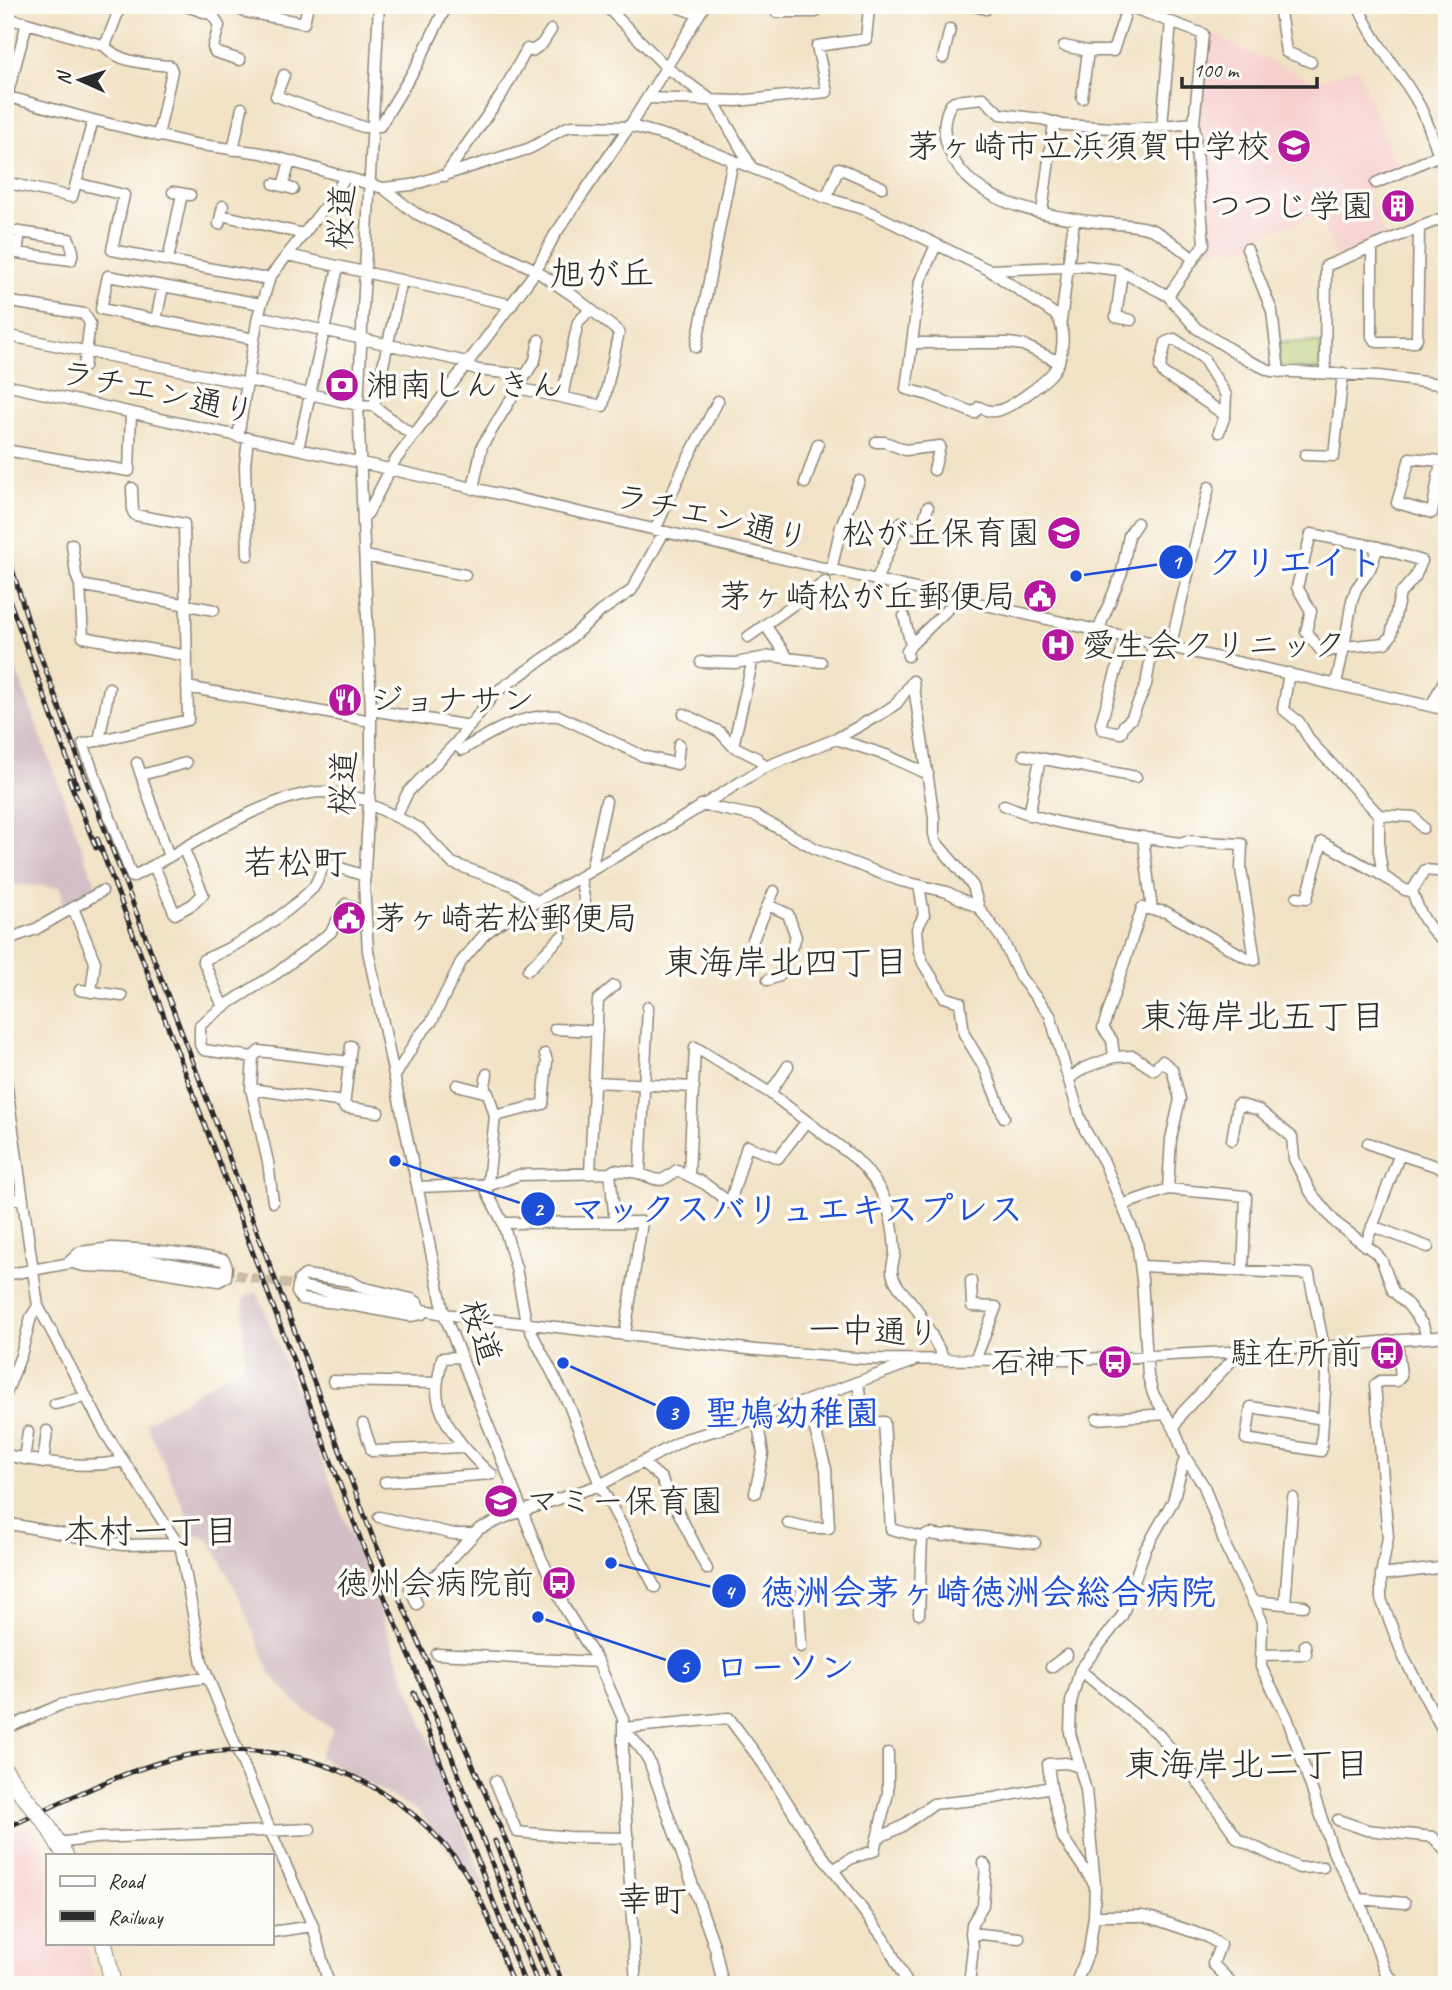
<svg xmlns="http://www.w3.org/2000/svg" width="1452" height="1990" font-family="Caveat,'Klee One',sans-serif">
<style>
.built{fill:#f7d0ce}
.industrial{fill:#d2bec4}
.green{fill:#b4c96d;stroke:#707a4c;stroke-width:2}
.lines{fill:none;stroke-linecap:round;stroke-linejoin:round}
.minor-tunnel{stroke:#cabda6;stroke-width:10;stroke-dasharray:10 5;stroke-linecap:butt}
.minor-casing{stroke:#8e8678;stroke-width:13}
.highway-casing{stroke:#8e8678;stroke-width:18}
.minor{stroke:#fff;stroke-width:10}
.highway{stroke:#fff;stroke-width:16}
.rail-casing{stroke:#2b2b2b;stroke-width:5}
.rail{stroke:#fdfcf7;stroke-width:2.5;stroke-dasharray:8;stroke-linecap:butt}
.highway-bridge-casing{stroke:#8e8678;stroke-width:18;stroke-linecap:butt}
.highway-bridge{stroke:#fff;stroke-width:16}
.labels{text-anchor:middle;dominant-baseline:central;stroke-width:7;stroke-linejoin:round;paint-order:stroke}
.poi-label{font-size:33px;fill:#2b2b2b;stroke:#fdfcf7;text-anchor:end}
.street-label{font-size:33px;fill:#2b2b2b;stroke:#fdfcf7}
.neighbourhood-label{font-size:35px;fill:#2b2b2b;stroke:#fdfcf7}
.leader{fill:none;stroke:#1d4ed8;stroke-width:2.5}
.callout-dot{fill:#1d4ed8;stroke:#fdfcf7;stroke-width:2.5}
.mark-label{font-size:21px;text-anchor:middle;font-weight:bold;fill:#fff}
.callout-label{font-size:35px;text-anchor:middle;font-weight:bold;fill:#1d4ed8;stroke:#fdfcf7;stroke-width:7;stroke-linejoin:round;paint-order:stroke}
</style>
<rect width="100%" height="100%" fill="#fdfcf7"/>
<filter id="ink" filterUnits="userSpaceOnUse"><feTurbulence type="fractalNoise" baseFrequency=".0143" numOctaves="2"/><feDisplacementMap in="SourceGraphic" scale="14" xChannelSelector="R" yChannelSelector="G"/><feConvolveMatrix kernelMatrix="1 2 1 2 8 2 1 2 1" color-interpolation-filters="sRGB"/></filter>
<filter id="wash" filterUnits="userSpaceOnUse"><feTurbulence type="fractalNoise" baseFrequency=".00686" numOctaves="4" result="noise"/><feDisplacementMap in="SourceGraphic" scale="28" xChannelSelector="R" yChannelSelector="G"/><feGaussianBlur stdDeviation="1.57" result="paint"/><feColorMatrix in="noise" values="0 0 0 0 0 0 0 0 0 0 0 0 0 0 0 0 0 1.4 0 .05"/><feComposite in="paint" operator="in"/></filter>
<g filter="url(#wash)">
<rect width="100%" height="100%" fill="#f2e2c5"/>
<path class="built" d="M1206,32L1218,35L1232,44L1317,82L1358,67L1397,169L1371,179L1374,189L1367,192L1385,237L1334,257L1329,237L1314,215L1257,236L1255,244L1233,250L1224,246L1210,251L1198,124Z
M29,1824L47,1855V1943H86L95,1985H5V1835Z"/>
<path class="industrial" d="M5,640L98,890L63,911L61,887L5,884Z
M257,1291L487,1892L456,1859L418,1811L319,1756L333,1730L296,1703L271,1674L238,1594L210,1540L196,1535L146,1423L245,1363L243,1299Z"/>
<path class="green" d="M1279,342L1321,343L1320,370L1279,367Z"/>
</g>
<g filter="url(#ink)">
<g class="lines">
<path class="minor-tunnel" d="M221,1272L304,1287"/>
<g class="minor-casing">
<path id="minor" d="M183,5L213,15L219,26L213,47L215,52L240,60
M227,5L246,12L304,23L308,5
M379,5L358,405L371,710V771L364,884L368,951L444,1314L540,1556L566,1610L598,1662L623,1719V1768L636,1985
M605,5L666,67L714,102L751,166
M672,5L699,15
M969,5L986,9L989,5
M1279,5L1286,52L1311,62
M1358,5C1372,41 1399,70 1418,103C1431,125 1435,151 1447,174
M1128,6L1171,22
M776,12H816V5
M5,18L27,23
M105,46L121,5
M1064,46L1088,51H1113L1128,5
M943,58L950,29
M284,75L276,96L363,127L380,126L416,67L447,5
M5,96L93,120L194,144L262,153L383,188L412,185L528,149C543,143 558,129 571,126L635,127L688,142L826,198L866,210L989,270L1086,266L1118,270L1161,292L1168,296L1196,328L1249,361L1271,371L1379,376L1447,385
M7,96L27,23L105,46C118,63 150,64 170,66L172,71L158,136
M647,98L737,101L827,92L817,46L866,39L869,8L863,5
M1082,98L1088,51
M93,120L76,183L124,195L112,250L261,278L270,277L331,199L345,178
M1194,123L1130,129L1063,125L1042,119L1000,114L983,98L954,101C944,110 943,129 946,141C962,203 1044,216 1097,222C1114,224 1134,224 1150,229C1165,234 1181,250 1194,259
M1162,126L1171,22L1203,34L1194,123L1204,244L1168,296
M233,150L242,108
M445,176L502,94L527,49L532,51L542,44L551,30
M1376,183L1437,156
M13,184L72,197L76,183
M274,184L293,189
M283,186L290,161
M383,188L415,213L532,268L575,297L619,332L603,406L517,388
M173,192L190,195
M826,198L839,168L882,187
M1042,212L1054,122
M221,215L304,234
M219,224L223,206
M5,230L69,239L73,251L71,260L17,253L20,232
M936,245L920,281L912,343H1008L1023,345L1059,362
M1372,247V337L1377,342H1414L1417,338L1419,227
M1247,249L1272,311L1279,372
M288,255L512,305
M168,260L182,194
M1122,272L1116,317L1131,320
M5,301L84,314L90,323L84,367
M258,316L467,362
M156,320L163,286
M1061,321L1074,220
M5,335L248,384
M254,339L101,309L108,276L261,304
M912,343L906,389L929,395L974,413L979,407C983,409 990,412 995,411C1009,410 1044,383 1053,372C1063,359 1067,329 1056,315L989,270
M696,347L733,160
M465,365L478,370L524,375
M1325,372L1326,266L1447,216
M248,380L358,405L374,406L412,435
M5,385L389,469L1447,710
M562,397L578,322L590,310
M374,406L402,280
M1219,432L1225,415L1226,395L1203,358L1174,339L1166,342L1160,367L1163,373L1225,415
M238,437L258,316L270,277
M876,442H885L905,450L940,446L934,470
M298,449L338,267
M5,450L129,471L131,413
M1305,455L1334,456L1343,373
M1410,458L1441,461L1432,513L1397,503Z
M805,483L818,444
M132,488L133,512L135,515L184,524L188,720L83,744L132,877C183,851 266,794 322,792C339,792 353,797 370,801
M473,489L482,446L535,360L539,340
M363,517L368,513L394,462L536,271L554,236L629,127L705,5
M655,530L685,464L718,401
M72,544L76,575L80,585L83,637L187,656
M248,555L245,465L248,439
M365,556L465,575
M831,571L841,526L859,481
M876,581L901,522L921,530L928,507
M80,585L214,610
M904,616L911,645L907,651L908,656
M765,625L788,658
M1098,631L1122,572L1129,535L1137,523
M748,637L825,582
M1126,638L1101,723L1102,729L1121,733L1124,725L1131,719L1146,685L1153,644
M911,645L958,599
M1170,648L1209,487
M701,662L736,663L771,656L821,662
M1289,673L1283,709L1299,722L1311,742L1379,815V851L1383,876L1405,890L1412,891
M913,681L934,817V834L936,842L973,886L979,908
M1336,684L1344,647L1385,643L1391,636L1400,594L1415,577L1422,561L1378,547L1311,534L1297,587L1311,611L1306,632L1323,653L1344,647L1352,600L1356,589L1370,569L1378,547
M187,687L371,721
M1431,706L1447,675
M371,710L470,726
M684,714L720,732L733,746L757,758L765,767
M836,739L886,755L928,774
M99,741L109,688
M455,744L462,750C491,732 523,713 559,716L643,756L677,764L679,744
M733,746L753,659
M1024,755L1136,777
M137,763L169,857
M141,775L186,763
M701,805L756,816L816,849L901,881L947,892L979,908L1002,939L1020,977L1050,1015L1079,1115L1085,1130L1104,1162L1137,1241L1142,1279L1148,1376L1153,1394L1174,1428L1185,1457L1173,1501L1145,1550L1122,1616L1080,1670L1071,1702L1070,1733L1086,1790L1095,1885L1094,1916L1089,1951L1075,1985
M1004,805C1060,828 1122,834 1181,843L1186,841L1242,844L1241,869L1255,960L1245,957L1166,912L1142,908L1103,1028L1112,1040L1114,1057L1084,1068L1070,1078
M369,807H376L419,828L452,863L512,885L536,901
M1029,815L1040,759
M1379,815L1414,817L1423,828
M396,817L408,792L455,744L496,692L559,648L601,611L631,591L664,532
M1143,837L1152,910
M154,866L175,914L193,904L203,894L184,850
M591,870L606,801
M1447,872L1425,870L1412,891C1419,912 1428,931 1447,943
M580,877L585,903
M919,885L924,915L917,929L919,952L923,963L944,997L960,1002L964,1034L985,1069L1004,1117
M1297,897L1307,898L1322,842L1383,876
M768,905L788,914L796,937L779,976L768,980
M73,908L95,962L91,992
M5,940L36,929L102,891
M746,956L774,891
M528,970L561,937
M80,990L122,996
M223,1007L203,960C239,946 285,916 313,888C318,881 321,871 325,863L365,876
M555,1029L597,1031
M351,1046L344,1107L378,1112
M545,1054L547,1061L543,1104L495,1116L487,1192L503,1223L516,1268L526,1322L569,1405L600,1485L655,1587
M253,1057L204,1050L200,1045V1025L223,1007L277,973L331,932L346,904L359,910L364,909
M1114,1057L1133,1056L1154,1070L1162,1061L1172,1069L1180,1099L1171,1139L1168,1189
M5,1074L38,1306L106,1434L181,1549L202,1663L270,1830L313,1926L329,1985
M394,1078L418,1037L432,1021L461,962L484,935L496,925L674,823L765,767L836,739L886,711L897,703L913,681
M595,1082L694,1087
M457,1085L488,1093L495,1116
M251,1089L268,1162L273,1202
M484,1092L487,1074
M770,1093L788,1066
M344,1102L251,1089L253,1057L259,1051L350,1062
M1232,1140L1238,1104L1259,1110L1292,1137L1294,1159L1311,1193L1336,1223L1376,1253L1382,1261L1393,1291L1408,1305L1423,1325L1427,1337
M1368,1143C1394,1154 1420,1160 1447,1170
M590,1173L598,1000L614,986
M610,1173L615,1222
M640,1173L648,1007
M689,1175L695,1047L770,1093L856,1159C884,1187 893,1211 895,1251C895,1258 891,1266 892,1272C894,1286 909,1297 916,1308C927,1325 935,1343 945,1360
M419,1187L493,1184L519,1175L610,1173L614,1170C621,1171 629,1171 637,1173C658,1178 656,1187 677,1170L705,1184L730,1203L747,1146L778,1158L806,1122
M5,1200L22,1199
M1122,1205L1168,1189L1246,1196L1243,1271
M503,1223L642,1222L625,1334
M1372,1226L1428,1247
M1365,1246L1399,1156
M112,1248C150,1249 187,1253 224,1260L227,1267L226,1277L219,1281L138,1268L84,1266L69,1262L80,1252Z
M1141,1266L1309,1274L1324,1347L1326,1377L1321,1451L1246,1439L1251,1407L1323,1419
M5,1275L103,1257L142,1259L221,1272
M971,1281L972,1306L996,1307L975,1360
M304,1287L444,1314L756,1350L867,1359L1022,1360L1114,1358L1324,1347L1447,1336
M420,1310L417,1302L412,1299L361,1287L350,1281L305,1275L299,1280L297,1292L301,1299L346,1304L410,1316L422,1314
M1397,1340L1401,1376L1397,1381H1380L1375,1385L1388,1537L1381,1575V1599L1404,1658L1447,1738
M461,1357L442,1358C440,1369 437,1380 437,1391C438,1422 469,1454 490,1474
M333,1381L437,1383
M858,1383L864,1423L884,1422L891,1529L922,1537L930,1534L943,1536L955,1534L1035,1543
M5,1396L21,1355L31,1317L38,1306
M55,1404L85,1397
M1097,1419L1166,1414
M363,1424L372,1451L463,1447
M1174,1428L1182,1413L1240,1352
M5,1455C46,1463 83,1469 124,1461
M1185,1457L1204,1486L1226,1547L1262,1621L1261,1667L1287,1717L1334,1854L1359,1899L1385,1971L1397,1985
M24,1459L28,1432
M642,1462L661,1478L707,1569
M43,1463L47,1431
M385,1482L492,1474
M755,1493L763,1454L757,1419
M379,1517L454,1534H474
M5,1523L123,1545L179,1544
M788,1523L811,1528H829L826,1469L807,1401
M1381,1575L1447,1567
M1253,1601L1304,1606
M417,1604L410,1588L436,1575L479,1529L511,1515L600,1485L685,1439L757,1419L912,1362
M1285,1604L1293,1498
M919,1614L922,1537
M801,1647L799,1605L803,1586
M437,1654L598,1662
M1260,1655L1306,1654L1305,1645
M1051,1667L1067,1655
M1080,1670L1158,1734L1190,1771L1238,1839L1299,1868L1323,1867
M624,1728L729,1718L764,1765L810,1839L885,1940L908,1985
M624,1728C632,1740 642,1747 649,1761L715,1948L723,1985
M5,1729L60,1705L146,1687L208,1677
M495,1781L517,1832L570,1837L628,1838
M1051,1787L1063,1838L1093,1882
M1338,1820L1367,1830L1433,1837L1447,1853
M878,1838L901,1827L933,1804L994,1798L1051,1787L1048,1764L1066,1763L1080,1767
M58,1843L95,1838L310,1829
M833,1870L852,1858L874,1851L888,1793V1753
M1359,1899L1405,1903
M1094,1916H1142L1152,1918L1208,1937L1220,1945L1213,1964L1234,1985
M271,1932L313,1926
M971,1933L1019,1938
M969,1985L973,1947L971,1933L972,1924L983,1905L986,1867L983,1863"/>
</g>
<g class="highway-casing">
<path id="highway" d="M5,1771L23,1795
M46,1823L65,1855
M104,1943L113,1985"/>
</g>
<use href="#minor" class="minor"/>
<use href="#highway" class="highway"/>
<g class="rail-casing">
<path id="rail" d="M5,546L31,630L85,777L373,1538L517,1866L563,1985
M5,588L77,786
M69,779L96,848
M97,838L363,1546L448,1747L538,1985
M414,1693L525,1985
M5,1828C60,1804 114,1774 172,1759C277,1731 391,1774 456,1859C484,1896 497,1942 513,1985
M495,1841L550,1985"/>
</g>
<use href="#rail" class="rail"/>
<g class="highway-bridge-casing">
<path id="highway-bridge" d="M23,1795L46,1823"/>
</g>
<use href="#highway-bridge" class="highway-bridge"/>
</g>
</g>
<defs>
<g id="school-disc" transform="scale(1.75)"><circle r="9.5" fill="#b5179e" stroke="#fdfcf7"/><path d="M0-5L7-2L0 1L-7-2ZM-4 1L0 2.5L4 1V4Q0 6-4 4Z" fill="#fff"/></g>
<g id="building-disc" transform="scale(1.75)"><circle r="9.5" fill="#b5179e" stroke="#fdfcf7"/><path d="M-4-6H4V6H1V3H-1V6H-4ZM-2.5-4.3h1.7v1.8h-1.7ZM.8-4.3h1.7v1.8H.8ZM-2.5-1h1.7V.8h-1.7ZM.8-1h1.7V.8H.8Z" fill="#fff"/></g>
<g id="bank-disc" transform="scale(1.75)"><circle r="9.5" fill="#b5179e" stroke="#fdfcf7"/><path d="M-6-4H6V4H-6ZM0-2.3a2.3 2.3 0 1 0 0 4.6a2.3 2.3 0 1 0 0-4.6Z" fill="#fff"/></g>
<g id="civic-disc" transform="scale(1.75)"><circle r="9.5" fill="#b5179e" stroke="#fdfcf7"/><path d="M-.6-6.5H3V-4.5H.6V-3L4-1V1h2V6H-6V1h2V-1L-.6-3ZM-1.2 2.5V6h2.4V2.5Z" fill="#fff"/></g>
<g id="hospital-disc" transform="scale(1.75)"><circle r="9.5" fill="#b5179e" stroke="#fdfcf7"/><path d="M-5-5h3v3.5h4V-5h3V5h-3V1.5h-4V5h-3Z" fill="#fff"/></g>
<g id="restaurant-disc" transform="scale(1.75)"><circle r="9.5" fill="#b5179e" stroke="#fdfcf7"/><path d="M-5-6h1v4h1v-4h1v4h1v-4h1v5L-1.5 .5V6h-2V.5L-5-1ZM5-6V6H3V1.5H1.5Q1.5-4 5-6Z" fill="#fff"/></g>
<g id="bus-disc" transform="scale(1.75)"><circle r="9.5" fill="#b5179e" stroke="#fdfcf7"/><path d="M-5-6H5V4H4V6H2V4H-2V6H-4V4H-5ZM-3.5-4V0h7V-4ZM-3.5 1.2v1.5H-2V1.2ZM2 1.2v1.5H3.5V1.2Z" fill="#fff"/></g>
</defs>
<g fill-rule="evenodd">
<use href="#school-disc" x="1294" y="146"/>
<use href="#building-disc" x="1398" y="206"/>
<use href="#bank-disc" x="342" y="385"/>
<use href="#school-disc" x="1064" y="533"/>
<use href="#civic-disc" x="1040" y="596"/>
<use href="#hospital-disc" x="1058" y="645"/>
<use href="#restaurant-disc" x="345" y="700"/>
<use href="#civic-disc" x="349" y="918"/>
<use href="#bus-disc" x="1387" y="1353"/>
<use href="#bus-disc" x="1115" y="1362"/>
<use href="#school-disc" x="501" y="1501"/>
<use href="#bus-disc" x="559" y="1583"/>
</g>
<g class="labels">
<g class="poi-label">
<text x="1270" y="146">茅ヶ崎市立浜須賀中学校</text>
<text x="1374" y="206">つつじ学園</text>
<text x="366" y="385" text-anchor="start">湘南しんきん</text>
<text x="1040" y="533">松が丘保育園</text>
<text x="1016" y="596">茅ヶ崎松が丘郵便局</text>
<text x="1082" y="645" text-anchor="start">愛生会クリニック</text>
<text x="370" y="700" text-anchor="start">ジョナサン</text>
<text x="374" y="918" text-anchor="start">茅ヶ崎若松郵便局</text>
<text x="1362" y="1353">駐在所前</text>
<text x="1090" y="1362">石神下</text>
<text x="526" y="1501" text-anchor="start">マミー保育園</text>
<text x="534" y="1583">徳州会病院前</text>
</g>
<g class="street-label">
<text transform="translate(341 217) rotate(-87)">桜道</text>
<text transform="translate(158 392) rotate(12)">ラチエン通り</text>
<text transform="translate(712 517) rotate(13)">ラチエン通り</text>
<text transform="translate(343 783) rotate(-88)">桜道</text>
<text transform="translate(874 1331) rotate(2)">一中通り</text>
<text transform="translate(481 1332) rotate(71)">桜道</text>
</g>
<g class="neighbourhood-label">
<text x="602" y="273">旭が丘</text>
<text x="295" y="862">若松町</text>
<text x="786" y="962">東海岸北四丁目</text>
<text x="1263" y="1016">東海岸北五丁目</text>
<text x="151" y="1531">本村一丁目</text>
<text x="1247" y="1764">東海岸北二丁目</text>
<text x="652" y="1899">幸町</text>
</g>
</g>
<path class="leader" d="M1076 576L1176 562M395 1161L538 1209M563 1363L673 1413M611 1563L729 1591M538 1617L684 1666"/>
<g class="callout-dot">
<circle cx="1076" cy="576" r="7"/>
<circle cx="395" cy="1161" r="7"/>
<circle cx="563" cy="1363" r="7"/>
<circle cx="611" cy="1563" r="7"/>
<circle cx="538" cy="1617" r="7"/>
<circle cx="1176" cy="562" r="18"/>
<circle cx="538" cy="1209" r="18"/>
<circle cx="673" cy="1413" r="18"/>
<circle cx="729" cy="1591" r="18"/>
<circle cx="684" cy="1666" r="18"/>
</g>
<g class="mark-label">
<text x="1176" y="569">1</text>
<text x="538" y="1216">2</text>
<text x="673" y="1420">3</text>
<text x="729" y="1599">4</text>
<text x="684" y="1674">5</text>
</g>
<g class="callout-label">
<text x="1295" y="574">クリエイト</text>
<text x="797" y="1221">マックスバリュエキスプレス</text>
<text x="792" y="1425">聖鳩幼稚園</text>
<text x="988" y="1604">徳洲会茅ヶ崎徳洲会総合病院</text>
<text x="785" y="1679">ローソン</text>
</g>
<rect width="1452" height="1990" fill="none" stroke="#fdfcf7" stroke-width="28"/>
<rect x="46" y="1854" width="228" height="91" fill="#fdfcf7" stroke="#a9a8a5" stroke-width="2"/>
<rect x="60" y="1876" width="35" height="10" fill="#ffffff" stroke="#a9a8a5" stroke-width="2"/>
<text x="108" y="1888" font-size="21" fill="#2b2b2b">Road</text>
<rect x="60" y="1911" width="35" height="10" fill="#2b2b2b" stroke="#a9a8a5" stroke-width="2"/>
<text x="108" y="1924" font-size="21" fill="#2b2b2b">Railway</text>
<g transform="translate(80 80) rotate(273)" stroke="#fdfcf7" stroke-width="5" paint-order="stroke">
<path d="M0-5L12 26L0 18L-12 26Z" fill="#2b2b2b"/>
<text y="-10" font-size="19" font-weight="bold" text-anchor="middle" fill="#2b2b2b">N</text>
</g>
<path d="M1182 77v10h135v-10" fill="none" stroke="#2b2b2b" stroke-width="3.5"/>
<text x="1193" y="77" font-size="21" fill="#2b2b2b" stroke="#fdfcf7" stroke-width="5" paint-order="stroke">100 m</text>
</svg>
